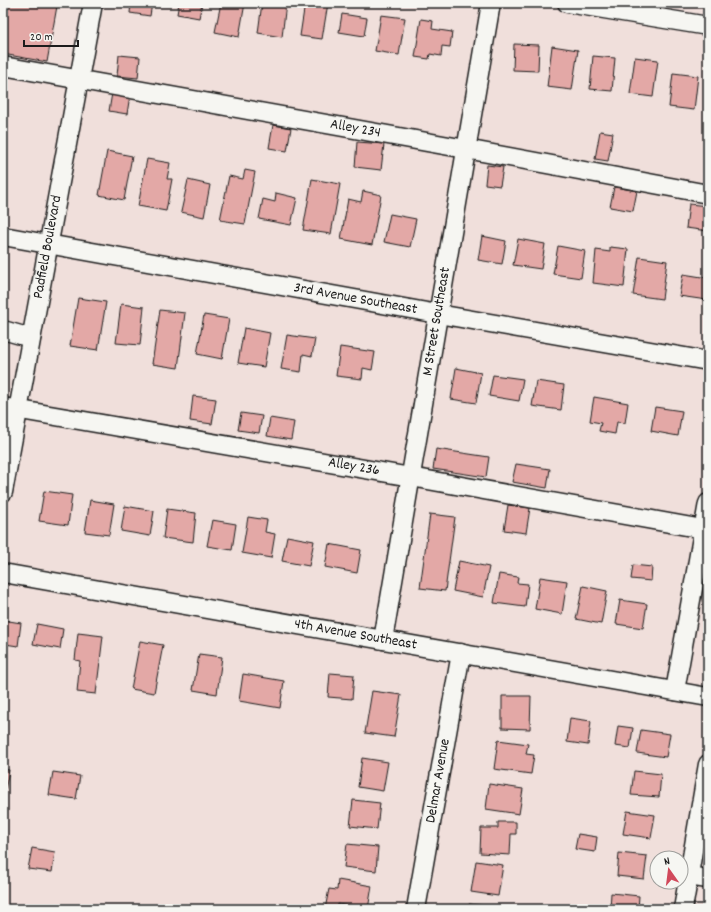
<svg xmlns="http://www.w3.org/2000/svg" width="711" height="912" font-family="Dekko,sans-serif">
<style>
.building{fill:#e3a8a6;stroke:#1c1c1c}
.lines{fill:none;stroke-linecap:round;stroke-linejoin:round}
.minor-casing{stroke:#1c1c1c;stroke-width:21}
.minor{stroke:#f6f6f2;stroke-width:18}
.labels{text-anchor:middle;dominant-baseline:central;stroke-width:3;stroke-linejoin:round;paint-order:stroke}
.street-label{font-size:15px;fill:#1c1c1c;stroke:#f6f6f2}
</style>
<rect width="100%" height="100%" fill="#f0dfdb"/>
<filter id="ink" filterUnits="userSpaceOnUse"><feTurbulence type="fractalNoise" baseFrequency=".025" numOctaves="2"/><feDisplacementMap in="SourceGraphic" scale="8" xChannelSelector="R" yChannelSelector="G"/><feConvolveMatrix kernelMatrix="1 2 1 2 8 2 1 2 1" color-interpolation-filters="sRGB"/></filter>
<g filter="url(#ink)">
<path class="building" d="M3,3H40L57,6L47,62L3,54Z
M131,3H152L150,16L130,13Z
M179,3H202L199,18L177,14Z
M221,3H245L239,37L215,32Z
M262,3H286L282,37L258,33Z
M305,3H328L322,39L300,36Z
M342,14L367,18L364,36L339,32Z
M381,15L405,18L399,55L375,51Z
M421,19L433,21L432,29L452,32L450,47L442,46L441,56L430,54L429,59L415,57Z
M514,44L539,45L538,71L513,70Z
M552,46L578,50L572,90L547,87Z
M119,55L140,57L138,78L117,76Z
M593,56L615,58L612,91L590,89Z
M635,57L658,60L653,97L630,94Z
M673,73L698,76L694,110L669,107Z
M112,93L130,95L127,114L109,111Z
M273,125L291,128L287,151L269,148Z
M600,131L613,133L608,161L595,159Z
M357,142L384,144L381,170L355,167Z
M107,151L132,156L124,200L99,195Z
M147,159L170,163L167,179H172L166,211L138,206Z
M487,165L503,167L500,186L485,184Z
M245,170L255,172L245,224L220,220L229,176L243,179Z
M312,179L340,184L331,234L303,230Z
M188,180L210,185L204,217L181,212Z
M614,187L637,191L633,211L610,207Z
M363,191L381,195L372,245L341,239L348,199L361,202Z
M276,193L297,198L291,225L259,219L263,199L275,202Z
M689,204L708,206V231L686,228Z
M390,214L416,219L410,247L384,242Z
M482,236L506,241L502,264L478,260Z
M518,239L545,244L541,269L513,265Z
M558,246L585,251L581,278L553,274Z
M610,247L628,249L624,287L593,283L596,250L610,252Z
M639,257L667,261L662,299L633,295Z
M683,274L708,278V294L707,300L679,296Z
M78,298L106,302L98,350L70,346Z
M121,304L144,307L140,345L116,343Z
M160,310L185,313L178,368L152,364Z
M204,315L229,319L222,359L197,354Z
M244,328L270,333L264,367L238,363Z
M287,335L315,339L312,356L303,354L301,372L281,369Z
M340,347L375,352L372,370L363,368L362,379L336,376Z
M456,368L481,373L476,403L451,399Z
M493,375L523,379L519,401L489,396Z
M536,381L564,385L561,410L532,406Z
M193,396L216,399L212,424L190,421Z
M594,397L628,403L625,423L617,422L615,434L599,431L601,423L590,421Z
M655,407L682,411L678,436L651,431Z
M241,413L262,416L259,433L238,430Z
M270,418L294,422L291,440L267,436Z
M436,449L489,457L486,477L433,469Z
M516,464L550,469L547,488L512,482Z
M44,491L72,495L68,525L39,521Z
M90,500L114,504L109,535L85,532Z
M508,505L530,508L526,533L504,530Z
M125,506L154,511L150,536L121,531Z
M167,509L196,513L193,542L163,538Z
M430,514L455,517L445,591L420,588Z
M248,517L267,520L265,532L275,534L271,558L242,553Z
M212,520L236,524L232,550L207,546Z
M287,536L314,541L309,566L282,561Z
M329,544L361,550L357,573L325,567Z
M459,561L489,567L483,597L453,591Z
M633,565L652,567L651,581L631,579Z
M499,574L518,577L517,583L528,584L525,607L494,603Z
M540,577L567,581L562,614L535,609Z
M583,586L607,591L601,624L576,619Z
M620,600L647,604L643,628L616,624Z
M3,620L21,623L18,646L5,644L4,654H3Z
M37,624L63,629L60,649L33,644Z
M78,633L103,636L96,694L77,692L80,661L75,660Z
M140,641L163,645L154,693L131,689Z
M199,654L222,657L217,694L193,690Z
M330,673L354,675L352,699L328,697Z
M243,674L284,681L280,708L239,701Z
M372,691L401,695L394,737L365,733Z
M502,696H531L530,729L502,728Z
M570,718L591,721L588,745L567,742Z
M618,726L633,728L630,748L615,746Z
M641,730L670,734L666,757L637,753Z
M498,740L528,744L526,754L534,755L531,774L494,769Z
M362,758L388,762L383,791L358,787Z
M3,769L9,770L3,801Z
M634,771L661,774L659,797L631,795Z
M53,772L80,776L76,799L49,795Z
M489,784L523,789L519,814L486,809Z
M353,800L380,803L377,829L350,826Z
M627,811L655,815L651,838L623,834Z
M498,822H516V834H511L510,855L480,853L481,828H498Z
M578,834L597,837L595,852L575,849Z
M347,844L378,847L376,871L344,867Z
M32,848L55,852L52,872L28,869Z
M619,853L647,856L644,879L617,876Z
M476,861L503,865L498,896L471,892Z
M338,880L372,886L368,909L338,904L337,909H325L329,889L337,890Z
M611,893L639,896L638,909H610Z
M469,904L504,908L503,909H469Z"/>
<g class="lines">
<g class="minor-casing">
<g id="minor">
<path d="M567,3L708,26"/>
<path id="s1" d="M3,66L466,149L708,194"/>
<path id="s2" d="M3,236L438,314L708,361"/>
<path d="M3,330L31,338"/>
<path id="s3" d="M3,407L411,477L703,529"/>
<path id="s4" d="M3,492L93,3"/>
<path id="s5" d="M3,573L708,697"/>
<path id="s6" d="M383,640L491,3"/>
<path d="M675,691L708,503"/>
<path d="M688,876L708,879"/>
<path id="s7" d="M416,909L461,653"/>
<path d="M683,909L708,764"/>
</g>
</g>
<use href="#minor" class="minor"/>
</g>
</g>
<g class="labels">
<g class="street-label">
<text stroke="none"><textPath href="#s1" startOffset="358">Alley 234</textPath></text>
<text stroke="none"><textPath href="#s4" startOffset="249">Padfield Boulevard</textPath></text>
<text stroke="none"><textPath href="#s2" startOffset="358">3rd Avenue Southeast</textPath></text>
<text stroke="none"><textPath href="#s6" startOffset="323">M Street Southeast</textPath></text>
<text stroke="none"><textPath href="#s3" startOffset="356">Alley 236</textPath></text>
<text stroke="none"><textPath href="#s5" startOffset="358">4th Avenue Southeast</textPath></text>
<text stroke="none"><textPath href="#s7" startOffset="130">Delmar Avenue</textPath></text>
</g>
</g>
<rect width="711" height="912" fill="none" stroke="#f6f6f2" stroke-width="16"/>
<rect x="8" y="8" width="695" height="896" fill="none" stroke="#1c1c1c" stroke-width="1.5" filter="url(#ink)"/>
<g transform="translate(669 870) rotate(346)"><circle r="19" fill="#f6f6f2" stroke="#9f9f9c"/>
<path d="M0-3L7 15L0 10L-7 15Z" fill="#d1495b"/>
<text y="-6" font-size="11" font-weight="bold" text-anchor="middle" fill="#1c1c1c">N</text>
</g>
<path d="M24 40v6h54v-6" fill="none" stroke="#1c1c1c" stroke-width="2"/>
<text x="30" y="40" font-size="12" fill="#1c1c1c" stroke="#f6f6f2" stroke-width="3" paint-order="stroke">20 m</text>
</svg>
